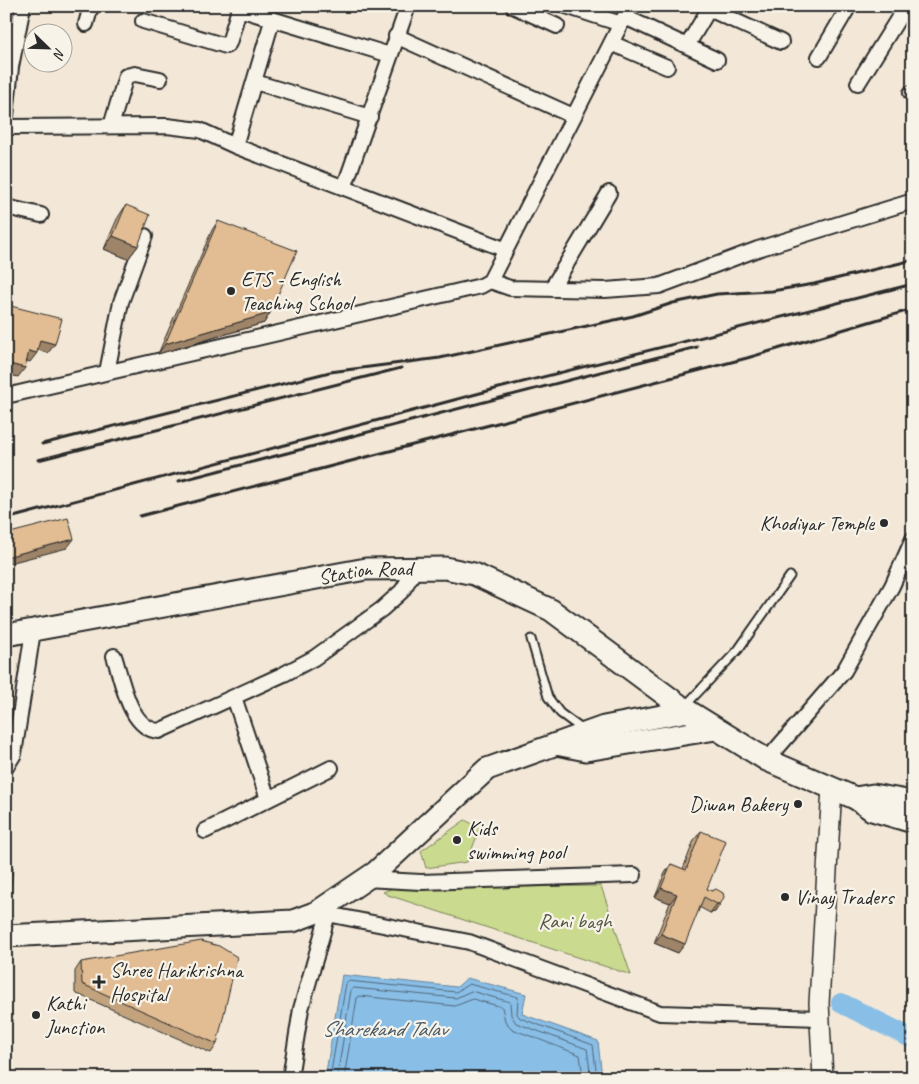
<svg xmlns="http://www.w3.org/2000/svg" width="919" height="1084" font-family="Caveat,sans-serif">
<style>
.green{fill:#cada8e;stroke:#7a825c}
.water{fill:#89bee7;stroke:#63839c}
.lines{fill:none;stroke-linecap:round;stroke-linejoin:round}
.shore{stroke:#516676;stroke-width:1}
.river{stroke:#89bee7;stroke-width:20}
.lane-casing{stroke:#2b2b2b;stroke-width:11}
.street-casing{stroke:#2b2b2b;stroke-width:18}
.secondary-casing{stroke:#2b2b2b;stroke-width:22}
.primary-casing{stroke:#2b2b2b;stroke-width:25}
.lane{stroke:#f7f3e8;stroke-width:7}
.street{stroke:#f7f3e8;stroke-width:14}
.secondary{stroke:#f7f3e8;stroke-width:19}
.primary{stroke:#f7f3e8;stroke-width:21}
.rail{stroke:#2b2b2b;stroke-width:3}
.wall{fill:#c2a37e;stroke:#2b2b2b}
.shaded-wall{fill:#9e8467;stroke:#2b2b2b}
.building{fill:#e2bd93;stroke:#2b2b2b}
.poi-dot{fill:#2b2b2b;stroke:#f7f3e8;stroke-width:2}
.labels{text-anchor:middle;dominant-baseline:central;stroke-width:4.5;stroke-linejoin:round;paint-order:stroke}
.poi-label{font-size:21px;fill:#2b2b2b;stroke:#f7f3e8;text-anchor:start}
.street-label{font-size:21px;fill:#2b2b2b;stroke:#f7f3e8}
.park-label{font-size:21px;fill:#535744;stroke:#f7f3e8}
.water-label{font-size:22px;font-style:italic;fill:#475763;stroke:#f7f3e8}
</style>
<rect width="100%" height="100%" fill="#f3e8d7"/>
<filter id="ink" filterUnits="userSpaceOnUse"><feTurbulence type="fractalNoise" baseFrequency=".02" numOctaves="2"/><feDisplacementMap in="SourceGraphic" scale="10" xChannelSelector="R" yChannelSelector="G"/><feConvolveMatrix kernelMatrix="1 2 1 2 8 2 1 2 1" color-interpolation-filters="sRGB"/></filter>
<g filter="url(#ink)">
<path class="green" d="M465,820L480,828L467,862L426,868L421,851Z
M601,886L631,975L388,895L383,892L393,888Z"/>
<path class="water" d="M342,975L457,987L467,978L526,994L522,1014L598,1041L602,1078H325Z"/>
<g class="lines">
<path class="shore" d="M330,1078L346,983L348,981L456,992L469,984L518,997L517,1014L520,1018L593,1045L597,1078
M337,1078L351,990L354,988L456,998L471,991L510,1002L511,1015L516,1023L587,1049L591,1078
M344,1078L357,998L360,996L455,1006L473,999L502,1007L505,1021L512,1029L580,1055L583,1078"/>
<path class="river" d="M841,1003L913,1039"/>
<g class="lane-casing">
<path id="lane" d="M531,639L548,697L560,713L583,730
M685,706L738,650L790,576"/>
</g>
<g class="street-casing">
<path id="street" d="M239,6V9L390,55
M513,6L557,26
M566,6L621,24
M625,17L717,60
M143,21L226,46L229,43L239,9
M86,24L91,6
M396,36L573,116
M611,43L667,67
M687,46L709,9L781,42
M819,57L849,6
M255,82L370,117
M858,83L906,6
M911,93L913,94
M6,116L11,67L23,6
M111,126L126,76L135,74L160,79
M6,127L167,126L200,130L235,146L504,249
M235,146L272,21
M344,188L408,6
M6,207L41,215
M490,281L510,288L605,290L659,286L758,249L913,201
M552,288L609,193
M107,372L121,302L145,236
M6,396L481,286L490,281L630,6
M114,656C122,679 129,729 159,731L284,674L314,658L382,609L402,591L416,568
M234,697L268,799
M767,760L844,671L892,586L913,539
M6,767L14,754L33,631
M205,831L331,768
M365,879L421,882L634,875
M317,912L469,942L660,1013L820,1018
M290,1078L301,1009L328,914"/>
</g>
<g class="secondary-casing">
<path id="secondary" d="M823,1078L819,1003L832,788"/>
</g>
<g class="primary-casing">
<g id="primary">
<path id="s1" d="M6,635L366,569L445,568L474,574L551,610L683,708L767,760L855,798L872,810L913,822"/>
<path d="M556,744L586,750L716,729"/>
<path d="M855,798L873,795L913,802"/>
<path d="M6,936L293,921L317,912L376,872L487,769L604,727L688,711"/>
</g>
</g>
<use href="#lane" class="lane"/>
<use href="#street" class="street"/>
<use href="#secondary" class="secondary"/>
<use href="#primary" class="primary"/>
<path class="rail" d="M42,444L330,372L440,358L633,316L673,303L717,294L772,291L814,284L913,260
M38,460L401,368
M179,481L697,347
M140,516L747,358L913,309
M6,519L499,388L913,284"/>
</g>
<path class="wall" d="M126,205L138,246L128,259L104,249L117,219Z
M218,221L270,313L264,323L158,354L212,230Z
M701,831L707,889L712,891L723,893L715,912L710,913L699,907L678,953L654,943L670,903L655,897L665,873L671,864L683,869L694,840Z
M81,962L217,1044L211,1053L75,993V971Z"/>
<path class="shaded-wall" d="M113,236L138,246L128,259L104,249Z
M270,313L264,323L158,354L165,344Z
M40,340L55,344L48,353L34,349Z
M29,351L37,353L30,362L23,360Z
M6,363L25,368L18,377L6,374Z
M74,539L67,548L6,564V557Z
M661,888L677,894L670,903L655,897Z
M721,903L715,912L710,913L717,904Z
M661,934L685,944L678,953L654,943Z"/>
<path class="building" d="M126,205L150,215L138,246L113,236Z
M218,221L297,251L270,313L165,344Z
M7,305L62,319L55,344L40,340L37,353L29,351L25,368L6,363Z
M68,518L74,539L6,557V534Z
M701,831L726,841L707,889L712,891L716,889L723,893L724,897L721,903L717,904L704,897L685,944L661,934L677,894L661,888L671,864L686,870Z
M6,867H13L9,907H6Z
M201,941L219,946L237,957L217,1044L82,984L81,962Z"/>
</g>
<g class="poi-dot">
<circle cx="231" cy="291" r="5"/>
<circle cx="884" cy="523" r="5"/>
<circle cx="798" cy="804" r="5"/>
<circle cx="457" cy="840" r="5"/>
<circle cx="785" cy="897" r="5"/>
<path d="M96.5 974.5h5v5h5v5h-5v5h-5v-5h-5v-5h5z"/>
<circle cx="36" cy="1015" r="5"/>
</g>
<g class="labels">
<g class="poi-label">
<text x="241" y="279">ETS - English<tspan x="241" dy="24">Teaching School</tspan></text>
<text x="874" y="523" text-anchor="end">Khodiyar Temple</text>
<text x="788" y="804" text-anchor="end">Diwan Bakery</text>
<text x="467" y="828">Kids<tspan x="467" dy="24">swimming pool</tspan></text>
<text x="795" y="897">Vinay Traders</text>
<text x="110" y="970">Shree Harikrishna<tspan x="110" dy="24">Hospital</tspan></text>
<text x="46" y="1003">Kathi<tspan x="46" dy="24">Junction</tspan></text>
</g>
<g class="street-label">
<text stroke="none"><textPath href="#s1" startOffset="365">Station Road</textPath></text>
</g>
<g class="park-label">
<text x="575" y="921">Rani bagh</text>
</g>
<g class="water-label">
<text x="384" y="1029">Sharekand Talav</text>
</g>
</g>
<rect width="919" height="1084" fill="none" stroke="#f7f3e8" stroke-width="25"/>
<rect x="12" y="12" width="894" height="1059" fill="none" stroke="#2b2b2b" stroke-width="2" filter="url(#ink)"/>
<g transform="translate(48 48) rotate(113)"><circle r="24" fill="#f7f3e8" stroke="#a5a39c"/>
<path d="M0-4L9 19L0 12L-9 19Z" fill="#2b2b2b"/>
<text y="-8" font-size="14" font-weight="bold" text-anchor="middle" fill="#2b2b2b">N</text>
</g>
</svg>
